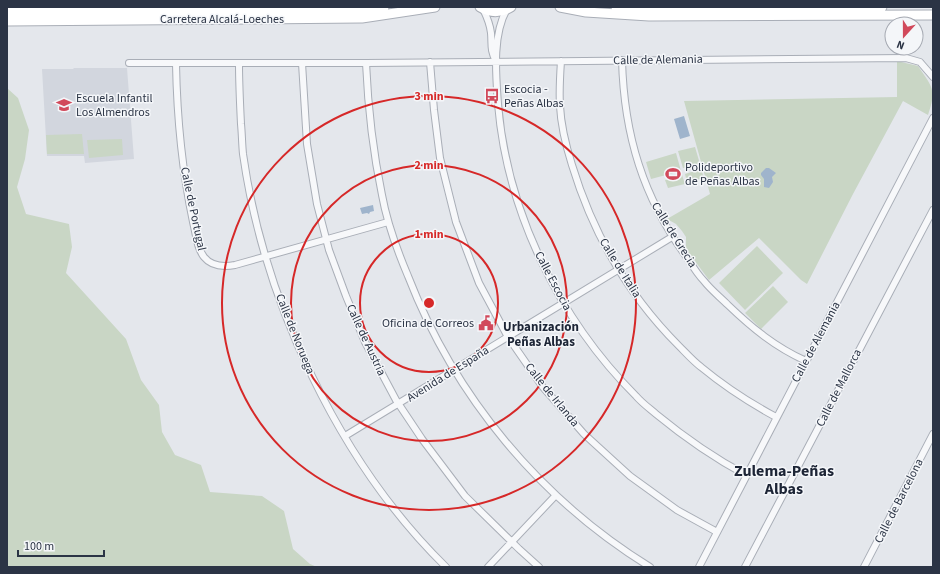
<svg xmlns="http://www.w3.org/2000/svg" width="940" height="574" font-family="'Source Sans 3',sans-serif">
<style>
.built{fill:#d2d6de}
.green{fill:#c9d6c5}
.water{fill:#9fb4cc}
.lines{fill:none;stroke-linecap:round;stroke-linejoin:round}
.minor-casing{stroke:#a9aeb7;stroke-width:8}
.secondary-casing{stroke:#a9aeb7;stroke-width:11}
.minor{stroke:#f7f8fa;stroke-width:6}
.secondary{stroke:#fff;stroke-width:9}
.ring{fill:none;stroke:#d62828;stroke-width:2}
.labels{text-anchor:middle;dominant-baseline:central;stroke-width:3;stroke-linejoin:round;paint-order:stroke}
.street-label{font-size:12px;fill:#2b3445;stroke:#f4f6f9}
.poi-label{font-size:12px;fill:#2b3445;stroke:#f4f6f9;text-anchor:start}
.neighbourhood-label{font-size:13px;font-weight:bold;fill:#1d2536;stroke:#f4f6f9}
.district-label{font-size:16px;font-weight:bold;fill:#1d2536;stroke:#f4f6f9}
.centre{fill:#d62828;stroke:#f4f6f9;stroke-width:2}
.ring-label{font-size:12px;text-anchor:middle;font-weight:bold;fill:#d62828;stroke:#f4f6f9;stroke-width:3;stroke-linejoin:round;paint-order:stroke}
</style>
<rect width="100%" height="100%" fill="#e4e7ec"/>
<path class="built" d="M74,68H127L134,159L85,163L84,156H47L42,69H73Z"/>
<path class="green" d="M897,61L918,66C932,87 937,89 928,115L903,101L853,194L807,284L801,280L759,238L709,280L686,249V237L682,231L676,224L667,219L710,194L684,101L897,97Z
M7,88L18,98L29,130L25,159L17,187L26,214L69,224L72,247L66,273L126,339L141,380L159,405L162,432L175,455L201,465L210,492L262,496L284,511L293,549L310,564L317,567H7Z
M82,134L84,154H47L46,135Z
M122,139L123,155L89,158L87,140Z
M695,147L700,164L683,168L678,151Z
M676,153L681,171L651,179L646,162Z
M701,169L704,178L687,182L685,174Z
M682,175L685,184L668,188L665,180Z
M757,246L783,273L745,310L719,283Z
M773,286L788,302L761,329L745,313Z"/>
<path class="water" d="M684,116L690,136L680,139L674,119Z
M766,168H769L776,173L772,177L773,182L769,188L764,187V179L761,175V173Z
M373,205L374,211L370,212L369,214L367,213L362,214L360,208Z"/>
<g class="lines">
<g class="minor-casing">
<path id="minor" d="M483,9C487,17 490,24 491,33C492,45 490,50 496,61
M507,9C492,35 496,75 498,104C507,212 559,319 636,396C642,403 649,408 656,414C684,437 714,458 746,475
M622,60C624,135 643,198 688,259C693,267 698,275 704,281C711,290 720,297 728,305C752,328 775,347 806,361
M561,61C560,76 559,91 560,106C561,127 566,146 572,165C593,234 628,295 679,346C686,353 693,361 701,367C724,386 750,403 776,417
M430,62L434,110L440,158L456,222L479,283L508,337L542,386L584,434L630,476L677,510L717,532
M129,63H366L906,58L920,62L933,77
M239,63C239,84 240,104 241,124C242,134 242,144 243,154C264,302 339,462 446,567
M302,63L307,144L317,204L329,250L346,296L365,342L396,400L422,439L465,496L519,549L539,567
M366,63C368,107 373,152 382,195C387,223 397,250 408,276C455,397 540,499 650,567
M176,64C177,117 182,170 193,222C196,234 197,248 204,257C212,267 224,267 235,265L388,222
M345,436L672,237
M488,567L556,495
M699,567L933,118
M745,567L933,210
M864,567L933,434"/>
</g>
<g class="secondary-casing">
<path id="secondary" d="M480,7C490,13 501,13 511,7
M560,7L586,12L649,16L933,15
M616,7L650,8L882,7
M7,12L362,10L384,7
M7,21L362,18L435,7"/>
</g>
<use href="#minor" class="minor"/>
<use href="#secondary" class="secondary"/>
</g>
<g class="ring">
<circle cx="429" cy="303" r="69"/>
<circle cx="429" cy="303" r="138"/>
<circle cx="429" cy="303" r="207"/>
</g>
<defs>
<g id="bus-bare" transform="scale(1.2)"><path d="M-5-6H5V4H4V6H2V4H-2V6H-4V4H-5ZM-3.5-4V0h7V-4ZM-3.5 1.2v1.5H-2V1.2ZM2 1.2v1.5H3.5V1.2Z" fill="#d1495b" stroke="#f4f6f9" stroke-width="2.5" paint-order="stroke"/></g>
<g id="school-bare" transform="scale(1.2)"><path d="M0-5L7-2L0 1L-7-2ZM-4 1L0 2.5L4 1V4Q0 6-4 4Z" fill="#d1495b" stroke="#f4f6f9" stroke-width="2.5" paint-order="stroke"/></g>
<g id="stadium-bare" transform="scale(1.2)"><path d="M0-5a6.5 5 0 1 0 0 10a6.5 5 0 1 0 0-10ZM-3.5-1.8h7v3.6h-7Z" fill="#d1495b" stroke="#f4f6f9" stroke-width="2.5" paint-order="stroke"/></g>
<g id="civic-bare" transform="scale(1.2)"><path d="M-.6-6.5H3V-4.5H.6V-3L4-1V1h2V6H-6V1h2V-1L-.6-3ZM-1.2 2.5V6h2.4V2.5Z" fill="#d1495b" stroke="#f4f6f9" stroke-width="2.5" paint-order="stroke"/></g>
</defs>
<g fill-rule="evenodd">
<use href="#bus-bare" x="492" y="96"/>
<use href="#school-bare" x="64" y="105"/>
<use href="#stadium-bare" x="673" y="174"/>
<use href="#civic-bare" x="486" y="323"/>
</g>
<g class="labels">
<g class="street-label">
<text x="222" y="19">Carretera Alcalá-Loeches</text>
<text transform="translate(658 60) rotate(-1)">Calle de Alemania</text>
<text transform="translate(193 209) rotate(78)">Calle de Portugal</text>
<text transform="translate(674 235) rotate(58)">Calle de Grecia</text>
<text transform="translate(620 268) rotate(58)">Calle de Italia</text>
<text transform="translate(553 281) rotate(62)">Calle Escocia</text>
<text transform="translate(295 334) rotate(68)">Calle de Noruega</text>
<text transform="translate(366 340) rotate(65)">Calle de Austria</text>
<text transform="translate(816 342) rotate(-62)">Calle de Alemania</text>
<text transform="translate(448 374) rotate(-32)">Avenida de España</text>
<text transform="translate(839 388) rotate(-63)">Calle de Mallorca</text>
<text transform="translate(552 395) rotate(51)">Calle de Irlanda</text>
<text transform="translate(899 501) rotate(-63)">Calle de Barcelona</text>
</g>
<g class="poi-label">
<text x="504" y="89">Escocia -<tspan x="504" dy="14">Peñas Albas</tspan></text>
<text x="76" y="98">Escuela Infantil<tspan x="76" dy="14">Los Almendros</tspan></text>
<text x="685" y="167">Polideportivo<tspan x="685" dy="14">de Peñas Albas</tspan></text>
<text x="474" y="323" text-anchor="end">Oficina de Correos</text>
</g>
<g class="neighbourhood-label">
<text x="541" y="327">Urbanización<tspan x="541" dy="15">Peñas Albas</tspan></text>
</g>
<g class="district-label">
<text x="784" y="471">Zulema-Peñas<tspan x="784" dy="18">Albas</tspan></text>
</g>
</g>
<circle cx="429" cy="303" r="6" class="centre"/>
<g class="ring-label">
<text x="429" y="100">3 min</text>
<text x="429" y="169">2 min</text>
<text x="429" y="238">1 min</text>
</g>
<rect width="940" height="574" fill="none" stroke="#2b3445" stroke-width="16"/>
<g transform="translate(904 36) rotate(201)"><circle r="19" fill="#f4f6f9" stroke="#a4a8b1"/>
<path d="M0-3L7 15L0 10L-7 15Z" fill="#d1495b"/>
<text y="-6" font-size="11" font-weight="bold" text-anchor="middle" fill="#2b3445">N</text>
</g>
<path d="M18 550v6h86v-6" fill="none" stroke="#2b3445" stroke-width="2"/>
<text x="24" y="550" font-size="12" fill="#2b3445" stroke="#f4f6f9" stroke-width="3" paint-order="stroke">100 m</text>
</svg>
